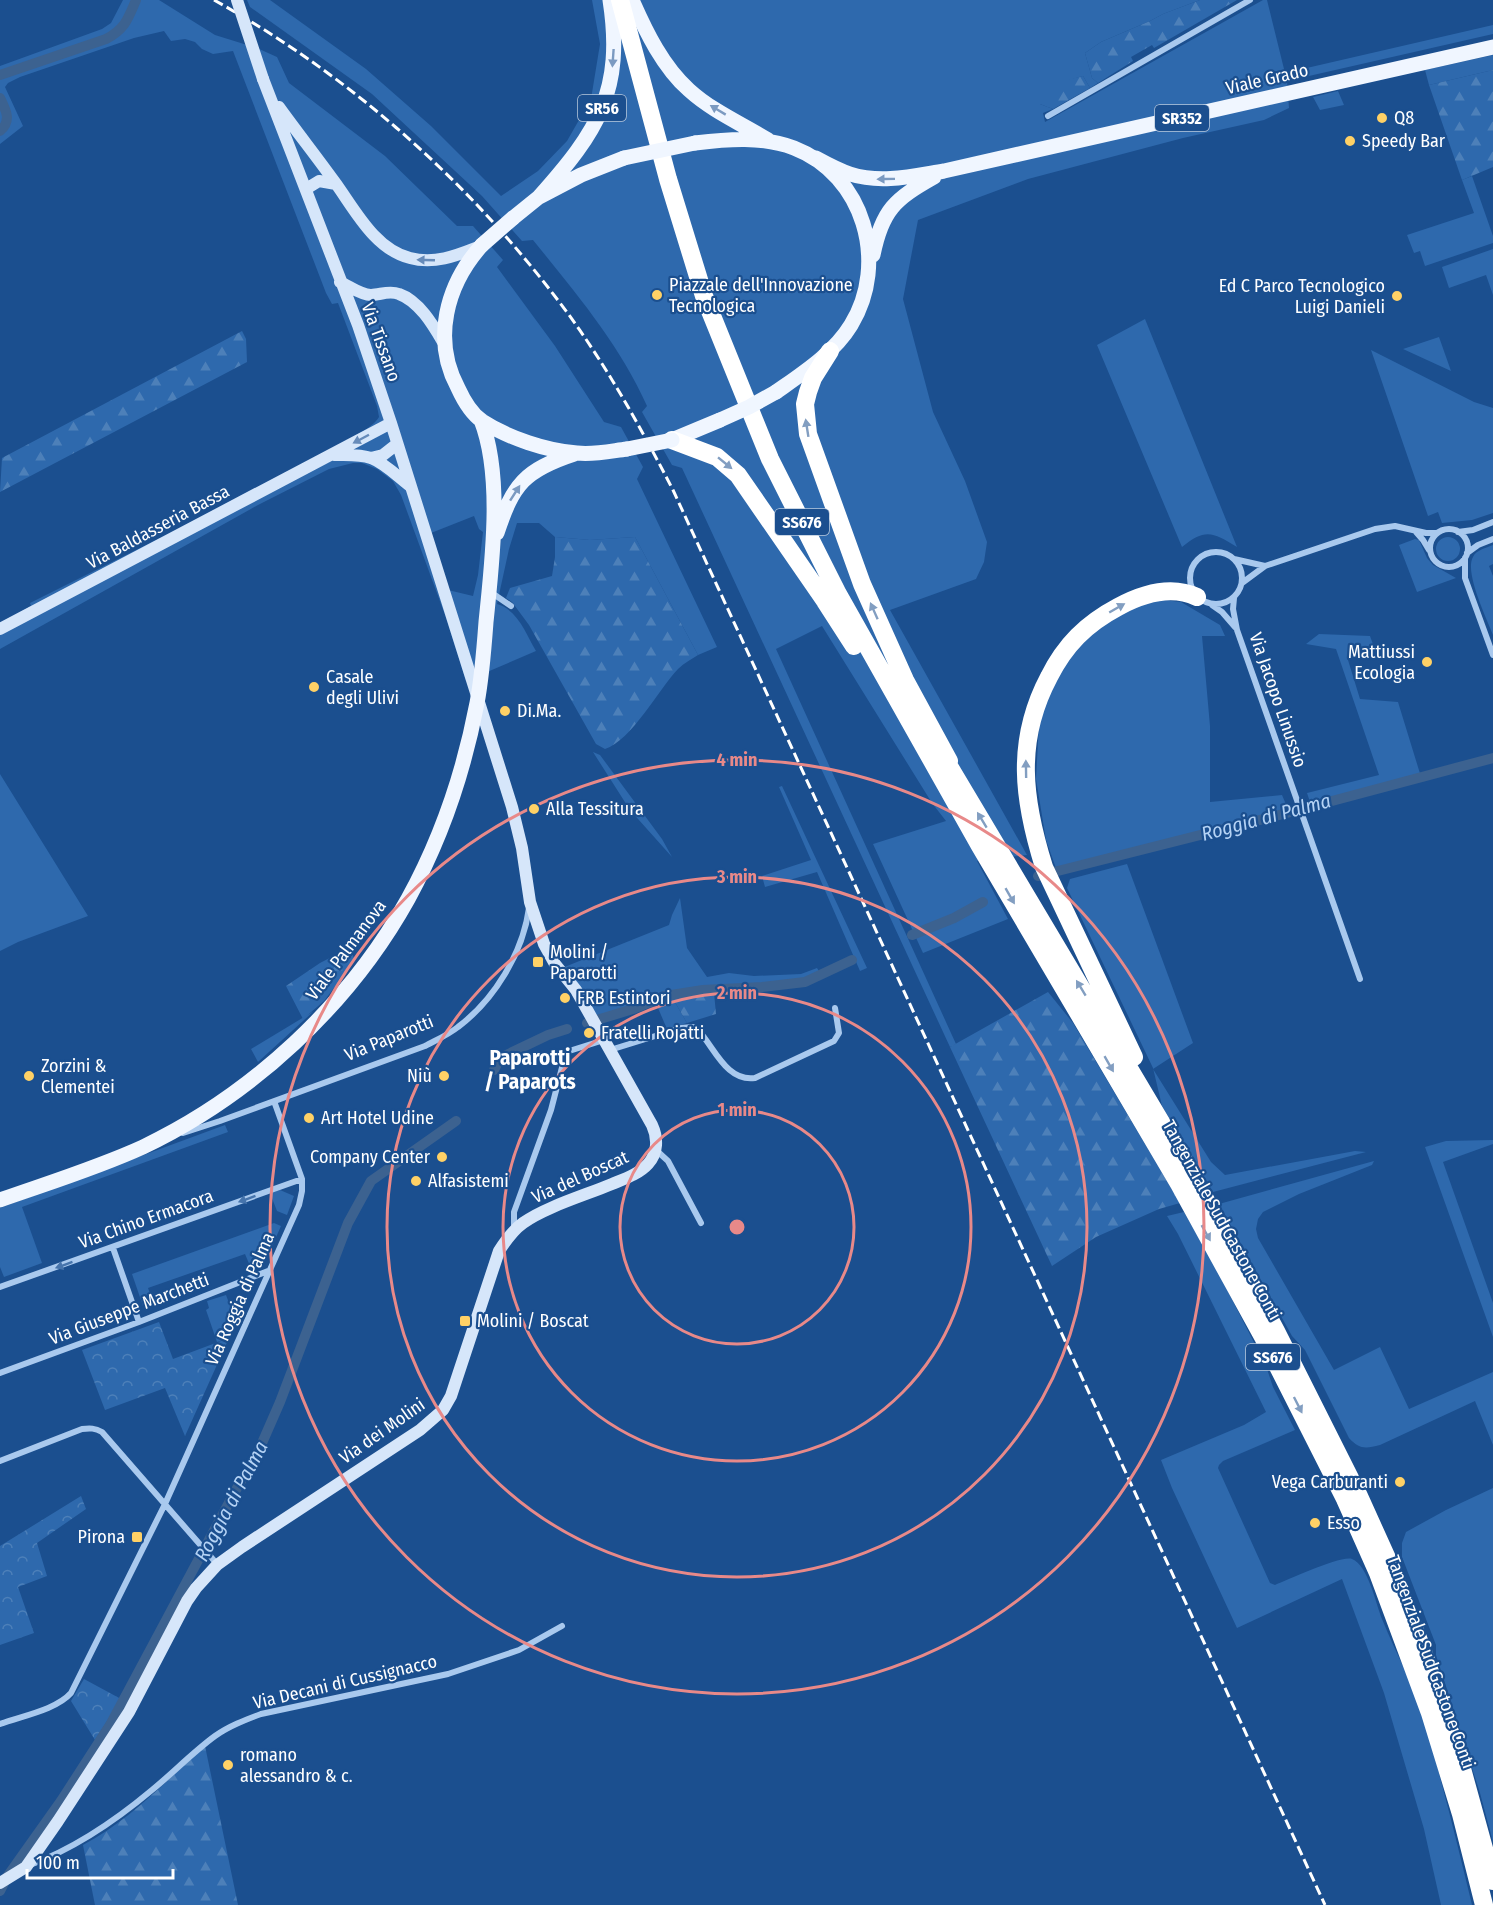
<svg xmlns="http://www.w3.org/2000/svg" width="1493" height="1905" font-family="'Fira Sans Condensed',sans-serif">
<style>
.grass{fill:#2e69ad;fill-rule:evenodd}
.forest{fill:url(#forest-firs)}
.park{fill:url(#park-crowns)}
.lines{fill:none;stroke-linecap:round;stroke-linejoin:round}
.canal{stroke:#3c6290;stroke-width:10}
.street{stroke:#a9c9ee;stroke-width:6}
.secondary{stroke:#d6e6fa;stroke-width:12}
.primary{stroke:#f0f6ff;stroke-width:15}
.highway{stroke:#fff;stroke-width:18}
.rail{stroke:#fff;stroke-width:3;stroke-dasharray:10 4.5;stroke-linecap:butt}
.secondary-bridge{stroke:#d6e6fa;stroke-width:12}
.primary-bridge{stroke:#f0f6ff;stroke-width:15}
.oneway{fill:#7b9ac1}
.oneway2{fill:#668bba}
.oneway3{fill:#829ec1}
.oneway4{fill:#4674ac}
.ring{fill:none;stroke:#e88989;stroke-width:3}
.poi-dot{fill:#ffd166;stroke:#1b4f8f;stroke-width:2}
.labels{text-anchor:middle;dominant-baseline:central;stroke-width:4.5;stroke-linejoin:round;paint-order:stroke}
.shield{fill:#1b4f8f;stroke:#bbcadd;stroke-width:1.5}
.shield-label{font-size:16px;font-weight:bold;fill:#fff}
.street-label{font-size:18px;fill:#fff;stroke:#1b4f8f}
.poi-label{font-size:18px;fill:#fff;stroke:#1b4f8f;text-anchor:start}
.water-label{font-size:20px;font-style:italic;fill:#b5d3f5;stroke:#1b4f8f}
.quarter-label{font-size:21px;font-weight:bold;fill:#fff;stroke:#1b4f8f}
.centre{fill:#e88989;stroke:#1b4f8f;stroke-width:3}
.ring-label{font-size:18px;text-anchor:middle;font-weight:bold;fill:#e88989;stroke:#1b4f8f;stroke-width:4.5;stroke-linejoin:round;paint-order:stroke}
</style>
<defs>
<pattern id="forest-firs" width="22" height="20" patternUnits="userSpaceOnUse" patternTransform="scale(1.5)"><rect width="22" height="20" fill="#2e69ad"/><path d="M5 1l3.5 6h-7zM16 11l3.5 6h-7z" fill="#4d80b9"/></pattern>
<pattern id="park-crowns" width="20" height="18" patternUnits="userSpaceOnUse" patternTransform="scale(1.5)"><rect width="20" height="18" fill="#2e69ad"/><path d="M2 6a3 3 0 1 1 6 0M12 15a3 3 0 1 1 6 0" fill="none" stroke="#4d80b9"/></pattern>
</defs>
<rect width="100%" height="100%" fill="#1b4f8f"/>
<path class="grass" d="M123,0H159L215,35L257,48L277,57L289,83L385,156L457,226H473L503,260L497,267L555,346L604,422L621,427L643,467L637,479L717,647L698,655L635,537L590,540L555,537L539,523H517L509,549L497,604C518,610 526,634 536,651L466,681L445,615L401,495L393,481L377,469L362,463H353L329,469L258,505L0,649V623L31,606L30,603L160,538L161,540C219,510 277,480 333,448C346,440 372,429 379,417L377,406L338,303L332,304L326,293L233,51L213,54L202,49L195,42L185,39L171,41L164,31L134,38L20,77L8,83L5,87L23,126L0,144V66L102,29L111,23ZM474,516L479,529L483,532L478,575L473,596L448,590L431,533Z
M247,0H270L366,69L431,126L501,196L538,171L567,141L591,99L600,44L592,0H1200L1163,14L1150,21L1101,42L1085,53L1092,78L1098,83L1090,88L1083,76L1062,82L1040,104L1053,109L1043,113L1045,122L1263,0H1267L1285,73L1493,25V34L1287,81L1289,108L1264,120L1183,138L1028,179L918,220L903,299L933,412L965,481L987,542L984,562L976,579L890,610L1027,855L977,861L1008,919L923,953L873,844L946,821L932,803L822,626L776,649L956,1044L950,1047L682,468L672,465L642,412L647,406C620,345 575,292 533,240L522,241L482,196L372,94L250,7Z
M1493,55V70L1429,85L1425,70Z
M1338,91L1344,105L1320,110L1313,97Z
M1472,176L1493,236V243L1425,266L1420,251L1414,253L1407,235L1474,213L1462,180Z
M1493,249V295L1486,275L1449,288L1442,267Z
M1145,319L1237,547C1213,532 1205,528 1182,547L1097,345Z
M1439,337L1451,371L1403,349Z
M1371,350L1474,402L1493,408V513L1472,520L1442,523L1438,512L1428,516Z
M1436 549a12 12 0 1 1 24 0a12 12 0 1 1-24 0Z
M1415,539L1419,540L1427,558L1433,565L1456,578L1417,592L1399,545Z
M1493,545V564L1489,566L1493,576V635C1487,619 1464,572 1473,557C1476,550 1486,548 1493,545Z
M1163,600L1181,602L1220,625L1225,636H1202L1210,726V802L1282,795L1291,816L1058,874L1046,840L1036,779L1039,723L1056,675L1085,637L1133,606Z
M1319,634L1370,636L1375,650L1348,660L1360,699L1398,702L1422,780L1313,811L1307,793L1379,775L1336,649L1306,644Z
M593,752L600,755L662,839L672,857L630,810Z
M0,774L88,916L18,942L0,951Z
M782,786L867,968L860,971L817,872L765,887L762,876L811,860L779,787Z
M1127,864L1193,1043L1153,1069L1211,1162L1225,1175L1355,1151L1366,1152L1213,1192L1162,1106L1153,1068L1067,888L1070,879Z
M680,898L687,948L707,977L729,973L754,976L801,974L817,968L820,973L804,979L685,990L665,994L596,1018L562,968L669,925L672,915Z
M672,997L687,1023L667,1029L655,1001Z
M314,1011L258,1062L251,1049Z
M225,1125L228,1132L22,1207L42,1263L4,1277L0,1267V1208Z
M1493,1140V1144L1443,1162L1493,1303V1337L1425,1147L1446,1141Z
M1374,1161L1372,1165L1299,1194L1263,1212L1258,1219L1256,1229L1258,1238L1334,1370L1380,1347L1409,1409L1493,1372V1445L1475,1401L1380,1445C1365,1449 1359,1449 1349,1438L1305,1350L1292,1336L1219,1204Z
M280,1190L294,1196L287,1215L277,1211L270,1193Z
M1184,1212L1218,1272L1266,1366L1273,1387L1295,1430L1223,1461L1219,1465L1218,1468L1270,1583L1275,1585C1288,1580 1341,1555 1352,1559C1368,1565 1376,1604 1382,1619C1396,1654 1415,1687 1426,1724C1432,1742 1436,1762 1441,1781C1452,1822 1462,1864 1472,1905H1441L1424,1829L1384,1693L1342,1579L1237,1628L1172,1488L1161,1460L1244,1425L1266,1412L1178,1234L1167,1216Z
M274,1223L281,1226L266,1260L250,1266L245,1254L148,1288L153,1302L143,1306L132,1274Z
M226,1295L236,1322L229,1338L217,1342L206,1310L209,1308L207,1301Z
M1493,1488V1842L1480,1793L1436,1655V1645L1402,1557V1543L1406,1532L1446,1510Z"/>
<path class="forest" d="M1200,0H1237L1154,48L1152,45L1131,57L1133,61L1098,83L1092,78L1085,53L1101,42L1150,21L1163,14Z
M1493,70V167L1462,180L1429,85Z
M1083,76L1090,88L1053,109L1040,104L1038,101L1039,95L1062,81Z
M242,331L246,339L247,362L0,492L2,458Z
M555,537L590,540L635,537L698,655C692,659 684,663 678,669C659,689 631,741 605,749L596,744L529,625L512,602L506,598L510,588L552,576L555,557Z
M349,948L355,960L324,1001L303,1019L286,986L320,963Z
M1048,992L1073,1023L1180,1203L1159,1209L1096,1237L1052,1266L950,1047Z
M714,993L716,1014L687,1023L672,997Z
M205,1746L238,1905H95L83,1845C129,1821 166,1781 205,1746Z"/>
<path class="park" d="M159,1322L173,1359L229,1338L185,1436L165,1388L105,1410L82,1350Z
M81,1496L86,1509L37,1543L47,1576L18,1587L34,1633L0,1645V1546Z
M84,1679L121,1699L95,1740L71,1701Z"/>
<g class="lines">
<path class="canal" d="M0,75L106,39C125,29 128,19 136,0
M0,98C6,110 12,121 0,131
M1038,876L1287,813L1493,758
M912,935L954,918L983,902
M587,1023L633,1009L665,996L703,990L762,987L805,982L852,960
M494,1070L500,1058L548,1035L567,1029
M0,1891L7,1877L61,1801L110,1725L233,1495L259,1450L280,1402L348,1223L371,1181L456,1121"/>
<path class="street" d="M1048,116L1250,0
M1430 548a19 19 0 1 1 38 0a19 19 0 1 1-38 0Z
M1416,532L1423,540L1429,550
M1458,532L1473,530L1493,522
M1190 578a26 26 0 1 1 52 0a26 26 0 1 1-52 0Z
M1467,553L1478,545L1493,539
M1465,558V578L1493,655
M1234,559L1265,566
M1242,583L1265,566L1375,529L1395,526L1426,533H1437
M489,591L511,606
M1234,598L1233,609L1237,630L1360,979
M1212,605L1222,612L1235,627
M610,1050L681,1028L693,1027L699,1031C715,1049 727,1082 755,1078L834,1041L839,1033L835,1008
M183,1133L220,1121L425,1046C436,1040 448,1035 458,1027C494,1000 523,953 529,908
M656,1150L668,1161L701,1223
M514,1230V1212L551,1110L566,1052L604,1040
M113,1248L139,1322
M0,1287L302,1179
M0,1373L139,1322L268,1271
M0,1461L82,1429C90,1428 95,1428 102,1432L217,1564
M0,1724C21,1716 56,1710 71,1693L165,1504L299,1205L302,1191V1179L274,1101
M30,1865C76,1848 115,1821 152,1790C173,1773 193,1752 215,1736C229,1726 245,1720 261,1714L448,1674L519,1650L562,1626"/>
<path class="secondary" d="M279,107C297,132 316,156 334,181C354,208 374,249 410,258C435,265 458,255 481,246
M306,189L319,181L336,184
M340,282C349,286 361,295 371,295C380,295 389,290 399,294C419,301 433,325 443,342
M334,455C346,455 360,454 371,458C386,464 398,477 410,486
M371,458L383,455L397,444
M0,629L391,423
M0,1883L26,1867L58,1821L129,1712L187,1601L196,1588L217,1565L242,1547L420,1430L443,1410L451,1396L499,1251C506,1240 513,1230 523,1223C545,1207 586,1195 612,1184C624,1179 639,1174 648,1164C658,1153 658,1138 652,1125L576,990L555,964L544,944L530,902L522,848L512,807L391,423L358,325L263,79"/>
<path class="primary" d="M632,0C646,32 663,67 689,90C712,111 742,124 768,140
M695,143C728,139 762,136 794,148C864,175 889,263 851,325C834,353 803,373 776,392
M816,158C827,164 838,170 850,174C881,184 913,176 944,171L1493,47
M539,197C598,131 624,91 610,0
M513,218L539,197L581,175L624,158
M482,245C446,285 432,340 458,388C463,399 472,414 482,421C508,438 547,451 577,453C594,455 611,451 627,449
M873,255C882,210 895,199 934,177
M672,440L720,420
M497,533C513,484 525,470 574,454
M0,1200C48,1183 97,1168 143,1147C252,1095 349,1005 408,899C441,839 464,771 477,703C482,677 484,649 486,622C492,562 503,476 481,420"/>
<path class="highway" d="M620,0L668,179L704,296L770,459L838,594L980,846L1179,1184L1263,1337L1345,1499L1378,1573L1430,1713L1461,1814L1484,1905
M830,351L813,378L808,392L805,404L808,434L862,584L905,680L949,761
M672,440L717,457L738,475L825,601L854,646
M940,751L1189,1169L1276,1331L1358,1494L1391,1567L1424,1654L1461,1765L1493,1881
M1134,1057L1044,867C1023,800 1015,741 1049,677C1065,645 1086,624 1118,607C1142,594 1171,585 1197,597"/>
<path class="rail" d="M214,0C354,78 474,186 569,315C609,370 642,430 673,490L1325,1905"/>
<path class="secondary-bridge" d="M237,0L263,79"/>
<path class="primary-bridge" d="M624,158L695,143
M482,245L513,218
M720,420L749,407L776,392
M627,449L672,440"/>
</g>
<defs><path id="oneway-solid" d="M-6-.8H1V-3.2L6.5 0L1 3.2V.8H-6Z" transform="scale(1.5)"/></defs>
<g class="oneway">
<use href="#oneway-solid" transform="translate(613 58) rotate(94)"/>
<use href="#oneway-solid" transform="translate(718 110) rotate(-149)"/>
<use href="#oneway-solid" transform="translate(886 179) rotate(179)"/>
<use href="#oneway-solid" transform="translate(515 493) rotate(-57)"/>
</g>
<g class="oneway2">
<use href="#oneway-solid" transform="translate(426 260) rotate(-178)"/>
<use href="#oneway-solid" transform="translate(361 439) rotate(152)"/>
</g>
<g class="oneway3">
<use href="#oneway-solid" transform="translate(807 428) rotate(-99)"/>
<use href="#oneway-solid" transform="translate(725 463) rotate(39)"/>
<use href="#oneway-solid" transform="translate(1117 608) rotate(-30)"/>
<use href="#oneway-solid" transform="translate(874 611) rotate(-114)"/>
<use href="#oneway-solid" transform="translate(1026 769) rotate(-91)"/>
<use href="#oneway-solid" transform="translate(982 820) rotate(-121)"/>
<use href="#oneway-solid" transform="translate(1010 896) rotate(60)"/>
<use href="#oneway-solid" transform="translate(1081 988) rotate(-121)"/>
<use href="#oneway-solid" transform="translate(1109 1064) rotate(60)"/>
<use href="#oneway-solid" transform="translate(1206 1233) rotate(61)"/>
<use href="#oneway-solid" transform="translate(1298 1405) rotate(63)"/>
</g>
<g class="oneway4">
<use href="#oneway-solid" transform="translate(247 1199) rotate(160)"/>
<use href="#oneway-solid" transform="translate(64 1265) rotate(160)"/>
</g>
<g class="ring">
<circle cx="737" cy="1227" r="117"/>
<circle cx="737" cy="1227" r="234"/>
<circle cx="737" cy="1227" r="350"/>
<circle cx="737" cy="1227" r="467"/>
</g>
<g class="poi-dot">
<circle cx="1382" cy="118" r="6"/>
<circle cx="1350" cy="141" r="6"/>
<circle cx="657" cy="295" r="6"/>
<circle cx="1397" cy="296" r="6"/>
<circle cx="1427" cy="662" r="6"/>
<circle cx="314" cy="687" r="6"/>
<circle cx="505" cy="711" r="6"/>
<circle cx="534" cy="809" r="6"/>
<rect x="532" y="956" width="12" height="12" rx="3"/>
<circle cx="565" cy="998" r="6"/>
<circle cx="589" cy="1033" r="6"/>
<circle cx="29" cy="1076" r="6"/>
<circle cx="444" cy="1076" r="6"/>
<circle cx="309" cy="1118" r="6"/>
<circle cx="442" cy="1157" r="6"/>
<circle cx="416" cy="1181" r="6"/>
<rect x="459" y="1315" width="12" height="12" rx="3"/>
<circle cx="1400" cy="1482" r="6"/>
<circle cx="1315" cy="1523" r="6"/>
<rect x="131" y="1531" width="12" height="12" rx="3"/>
<circle cx="228" cy="1765" r="6"/>
</g>
<g class="labels">
<g class="shield">
<rect x="578" y="95" width="48" height="26" rx="4.5"/>
<rect x="1155" y="105" width="54" height="26" rx="4.5"/>
<rect x="775" y="509" width="54" height="26" rx="4.5"/>
<rect x="1246" y="1344" width="54" height="26" rx="4.5"/>
</g>
<g class="shield-label">
<text x="602" y="108">SR56</text>
<text x="1182" y="118">SR352</text>
<text x="802" y="522">SS676</text>
<text x="1273" y="1357">SS676</text>
</g>
<g class="street-label">
<text transform="translate(1267 79) rotate(-13)">Viale Grado</text>
<text transform="translate(381 342) rotate(70)">Via Tissano</text>
<text transform="translate(158 527) rotate(-28)">Via Baldasseria Bassa</text>
<text transform="translate(1278 700) rotate(71)">Via Jacopo Linussio</text>
<text transform="translate(346 950) rotate(-53)">Viale Palmanova</text>
<text transform="translate(389 1038) rotate(-22)">Via Paparotti</text>
<text transform="translate(580 1177) rotate(-24)">Via del Boscat</text>
<text transform="translate(146 1219) rotate(-20)">Via Chino Ermacora</text>
<text transform="translate(1222 1220) rotate(61)">Tangenziale Sud Gastone Conti</text>
<text transform="translate(240 1299) rotate(-66)">Via Roggia di Palma</text>
<text transform="translate(129 1309) rotate(-21)">Via Giuseppe Marchetti</text>
<text transform="translate(382 1431) rotate(-35)">Via dei Molini</text>
<text transform="translate(1431 1662) rotate(70)">Tangenziale Sud Gastone Conti</text>
<text transform="translate(345 1682) rotate(-13)">Via Decani di Cussignacco</text>
</g>
<g class="poi-label">
<text x="1394" y="118">Q8</text>
<text x="1362" y="141">Speedy Bar</text>
<text x="669" y="285">Piazzale dell'Innovazione<tspan x="669" dy="21">Tecnologica</tspan></text>
<text x="1385" y="286" text-anchor="end">Ed C Parco Tecnologico<tspan x="1385" dy="21">Luigi Danieli</tspan></text>
<text x="1415" y="652" text-anchor="end">Mattiussi<tspan x="1415" dy="21">Ecologia</tspan></text>
<text x="326" y="677">Casale<tspan x="326" dy="21">degli Ulivi</tspan></text>
<text x="517" y="711">Di.Ma.</text>
<text x="546" y="809">Alla Tessitura</text>
<text x="550" y="952">Molini /<tspan x="550" dy="21">Paparotti</tspan></text>
<text x="577" y="998">FRB Estintori</text>
<text x="601" y="1033">Fratelli Rojatti</text>
<text x="41" y="1066">Zorzini &amp;<tspan x="41" dy="21">Clementei</tspan></text>
<text x="432" y="1076" text-anchor="end">Niù</text>
<text x="321" y="1118">Art Hotel Udine</text>
<text x="430" y="1157" text-anchor="end">Company Center</text>
<text x="428" y="1181">Alfasistemi</text>
<text x="477" y="1321">Molini / Boscat</text>
<text x="1388" y="1482" text-anchor="end">Vega Carburanti</text>
<text x="1327" y="1523">Esso</text>
<text x="125" y="1537" text-anchor="end">Pirona</text>
<text x="240" y="1755">romano<tspan x="240" dy="21">alessandro &amp; c.</tspan></text>
</g>
<g class="water-label">
<text transform="translate(1266 817) rotate(-15)">Roggia di Palma</text>
<text transform="translate(231 1501) rotate(-62)">Roggia di Palma</text>
</g>
<g class="quarter-label">
<text x="530" y="1058">Paparotti<tspan x="530" dy="24">/ Paparots</tspan></text>
</g>
</g>
<circle cx="737" cy="1227" r="9" class="centre"/>
<g class="ring-label">
<text x="737" y="766">4 min</text>
<text x="737" y="883">3 min</text>
<text x="737" y="999">2 min</text>
<text x="737" y="1116">1 min</text>
</g>
<path d="M27 1869v9h146v-9" fill="none" stroke="#ffffff" stroke-width="3"/>
<text x="36" y="1869" font-size="18" fill="#ffffff" stroke="#1b4f8f" stroke-width="4.5" paint-order="stroke">100 m</text>
</svg>
